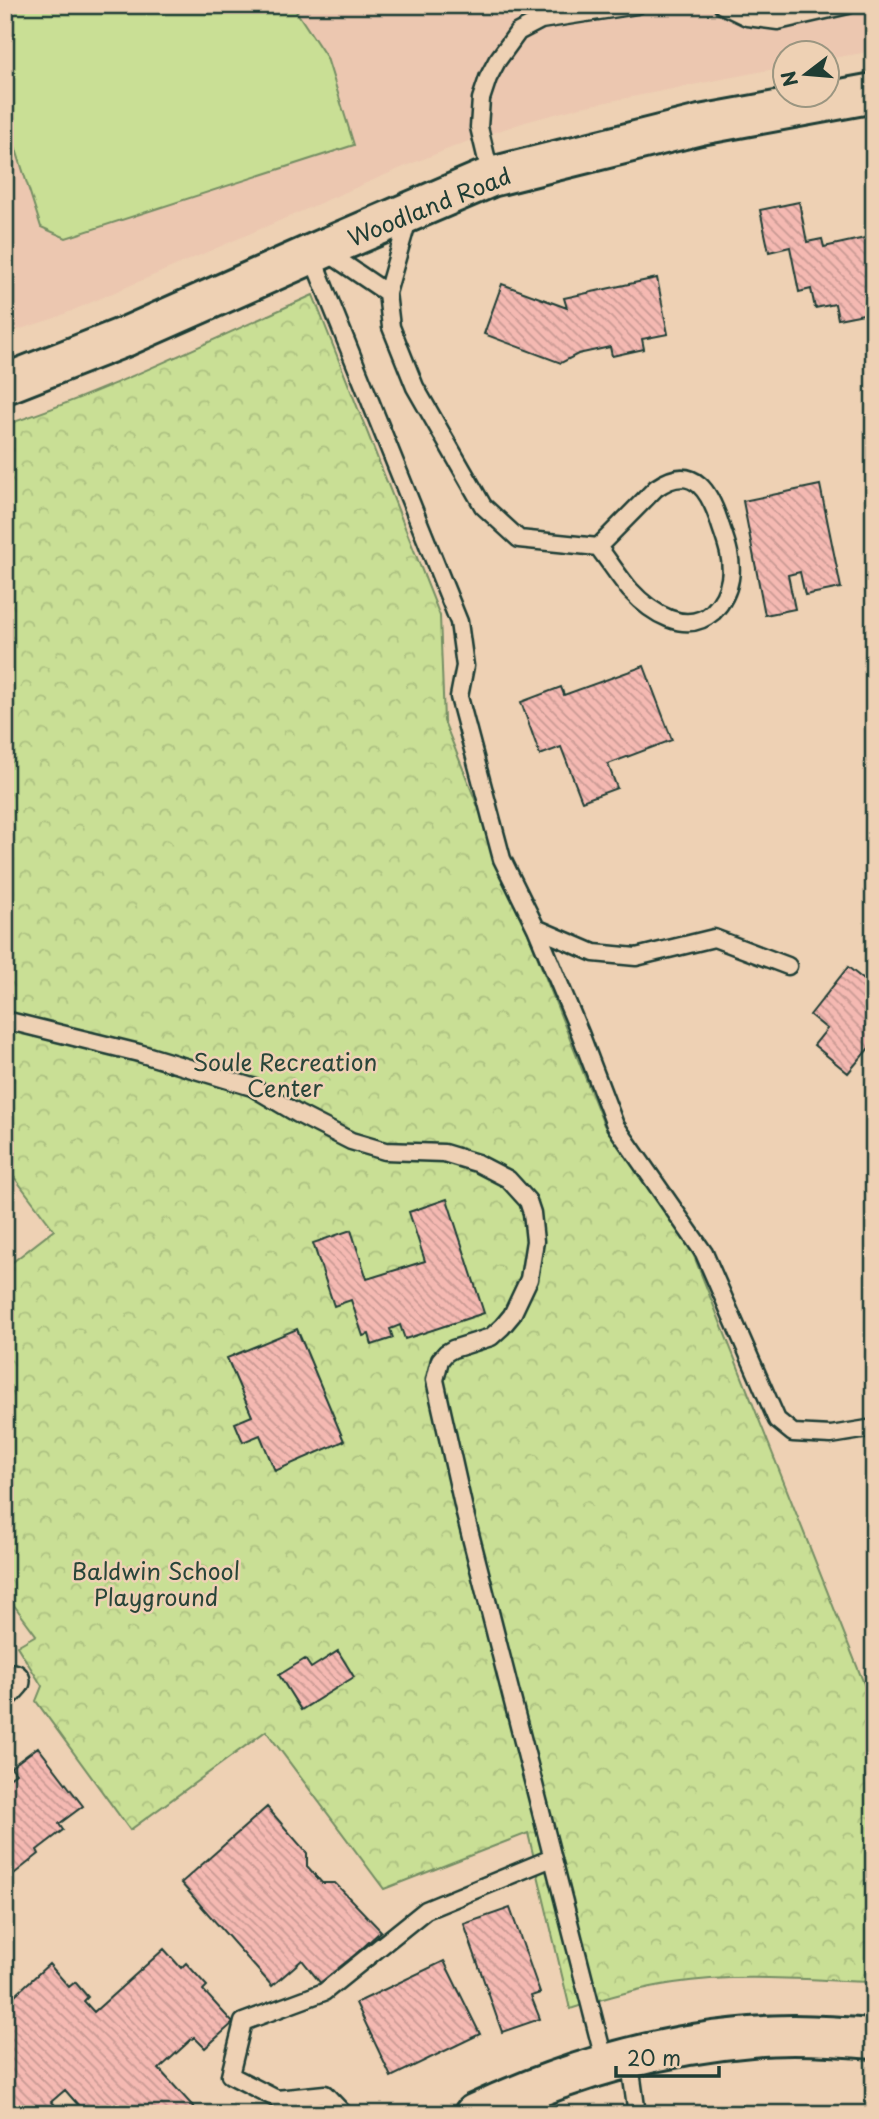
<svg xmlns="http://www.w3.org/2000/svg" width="879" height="2119" font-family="'Playpen Sans',sans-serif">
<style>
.built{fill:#ecc7b0}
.green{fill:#c9df95;stroke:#748e64;stroke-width:2}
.park{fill:url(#park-crowns);stroke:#748e64;stroke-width:2}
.building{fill:url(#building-back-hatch);stroke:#1f3d34;stroke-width:2}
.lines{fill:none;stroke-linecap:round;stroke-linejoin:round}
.service-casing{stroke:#1f3d34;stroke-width:21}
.minor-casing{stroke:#1f3d34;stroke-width:38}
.tertiary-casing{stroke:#1f3d34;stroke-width:44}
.secondary-casing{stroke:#1f3d34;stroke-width:44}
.service{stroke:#eed1b4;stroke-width:16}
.minor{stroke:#eed1b4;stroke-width:33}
.tertiary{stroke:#eed1b4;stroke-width:38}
.secondary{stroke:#eed1b4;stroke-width:38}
.labels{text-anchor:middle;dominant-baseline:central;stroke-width:5;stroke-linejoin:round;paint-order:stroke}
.street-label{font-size:23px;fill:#1f3d34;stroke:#eed1b4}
.park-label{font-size:23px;fill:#284539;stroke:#eed1b4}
</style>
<defs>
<pattern id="park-crowns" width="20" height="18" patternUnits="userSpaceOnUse" patternTransform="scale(1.75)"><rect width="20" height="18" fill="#c9df95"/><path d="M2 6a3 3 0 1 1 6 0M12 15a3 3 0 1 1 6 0" fill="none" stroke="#acc081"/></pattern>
<pattern id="building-back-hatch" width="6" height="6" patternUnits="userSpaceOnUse" patternTransform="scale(1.75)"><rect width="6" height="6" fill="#f5b9b2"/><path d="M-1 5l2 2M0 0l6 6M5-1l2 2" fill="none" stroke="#c69892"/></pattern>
</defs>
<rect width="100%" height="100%" fill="#eed1b4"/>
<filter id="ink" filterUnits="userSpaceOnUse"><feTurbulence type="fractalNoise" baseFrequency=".0143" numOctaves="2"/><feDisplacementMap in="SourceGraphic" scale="14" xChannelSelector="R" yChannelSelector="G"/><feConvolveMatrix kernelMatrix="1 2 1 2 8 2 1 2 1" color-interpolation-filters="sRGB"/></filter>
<g filter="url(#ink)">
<path class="built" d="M5,5H874V51L827,59L826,52H784V67L581,107L525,122L466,142L408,165L55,318L5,334Z"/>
<path class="green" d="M5,5H292L327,58L354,145L66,238L41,227L5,115Z"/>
<path class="park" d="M313,295L440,616L444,721L604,1125L684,1231L874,1709V1982C808,1980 740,1973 674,1983C639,1988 604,1998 570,2009L528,1833L384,1889L266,1731L130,1830L36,1701L42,1686L17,1646L36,1635L5,1593V1268L54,1230L5,1165V425C111,390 211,340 313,295Z"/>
<path class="building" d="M799,202L807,242L822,239L824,247L874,236V312L838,319L835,304L815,308L811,289L799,292L790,247L769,252L760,210Z
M657,278L668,334L642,339L644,349L612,356L610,347L578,354L561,363L484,334L502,284L567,308L564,298Z
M820,485L841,588L805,595L800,572L788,575L795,609L765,615L743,501Z
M644,666L672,740L608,764L617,788L582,801L561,747L540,755L521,702L561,687L564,695Z
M848,967L874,988V1042L848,1073L814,1045L827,1029L810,1015Z
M447,1199L484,1313L405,1339L400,1325L390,1329L393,1338L372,1345L369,1334L363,1336L351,1300L334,1306L313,1243L351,1230L367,1279L425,1261L409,1212Z
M297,1329L344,1441L275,1471L260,1435L243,1442L235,1423L252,1416L227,1358Z
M338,1651L354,1677L301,1710L279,1675L305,1659L311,1668Z
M38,1747L83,1806L59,1824L63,1830L37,1850L39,1854L10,1877L5,1872V1781L16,1773L11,1767Z
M267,1807L307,1853V1866L322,1883H335L381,1931L322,1985L302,1960L272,1986L181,1883Z
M510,1908L540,1993L531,1996L540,2019L502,2032L464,1924Z
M164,1949L181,1968L186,1963L207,1986L203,1990L233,2023L205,2048L194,2037L159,2069L200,2114H86L65,2090L51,2102L55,2106L46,2114H7L5,2004L49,1964L69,1987L75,1982L88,1997L84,2001L94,2012Z
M444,1961L480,2034L391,2077L356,2003Z"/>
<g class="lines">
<g class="service-casing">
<path id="service" d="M722,5L747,17L778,21L848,5
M491,177L479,127L481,99L488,78L497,61L518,32L541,20L637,5
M409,216L387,293L391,327L415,387L483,506L519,539L598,547C609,561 619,577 630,590C651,613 686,636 713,612C722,603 728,592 730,579C733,561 727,544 721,527C711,494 695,461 656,488L598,547
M325,251L387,293
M311,254L459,622L465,666L459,697L502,859L536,928L580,1033L615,1125L704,1253L777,1420L793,1433L831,1435L874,1428
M536,928L594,953L636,957L714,938L788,966
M5,1020L139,1053L252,1087L298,1114L351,1141L385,1151L444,1153L477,1163L508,1179L528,1201L532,1213L535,1241L529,1279L512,1315L502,1327L491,1337L453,1349L446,1353L440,1360L435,1380L465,1514L605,2063
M629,2057L637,2114
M344,2114L325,2094L277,2099L230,2075L243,2022L324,1992L426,1910L552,1858"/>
</g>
<g class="minor-casing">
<path id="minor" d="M5,1690L13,1681"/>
</g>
<g class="tertiary-casing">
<path id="tertiary" d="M5,384L127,336L323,249L491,177L700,125L874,93"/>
</g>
<g class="secondary-casing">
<path id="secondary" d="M474,2114C562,2073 653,2045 751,2037C791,2033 833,2036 874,2039"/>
</g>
<use href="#service" class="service"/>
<use href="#minor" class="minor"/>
<use href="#tertiary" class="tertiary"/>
<use href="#secondary" class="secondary"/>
</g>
</g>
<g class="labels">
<g class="street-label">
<text transform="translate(429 206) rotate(-22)">Woodland Road</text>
</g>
<g class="park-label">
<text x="285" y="1061">Soule Recreation<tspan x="285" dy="26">Center</tspan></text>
<text x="156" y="1570">Baldwin School<tspan x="156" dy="26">Playground</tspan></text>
</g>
</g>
<rect width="879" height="2119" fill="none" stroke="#eed1b4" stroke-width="28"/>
<rect x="14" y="14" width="851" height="2091" fill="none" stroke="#1f3d34" stroke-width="2.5" filter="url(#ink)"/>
<g transform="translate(806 74) rotate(254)"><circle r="33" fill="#eed1b4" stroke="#9b9681" stroke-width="2"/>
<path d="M0-5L12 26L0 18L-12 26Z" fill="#1f3d34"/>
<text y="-10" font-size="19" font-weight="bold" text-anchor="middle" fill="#1f3d34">N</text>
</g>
<path d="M616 2066v10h103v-10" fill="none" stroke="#1f3d34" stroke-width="3.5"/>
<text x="627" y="2066" font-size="21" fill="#1f3d34" stroke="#eed1b4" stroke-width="5" paint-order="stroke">20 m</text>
</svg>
